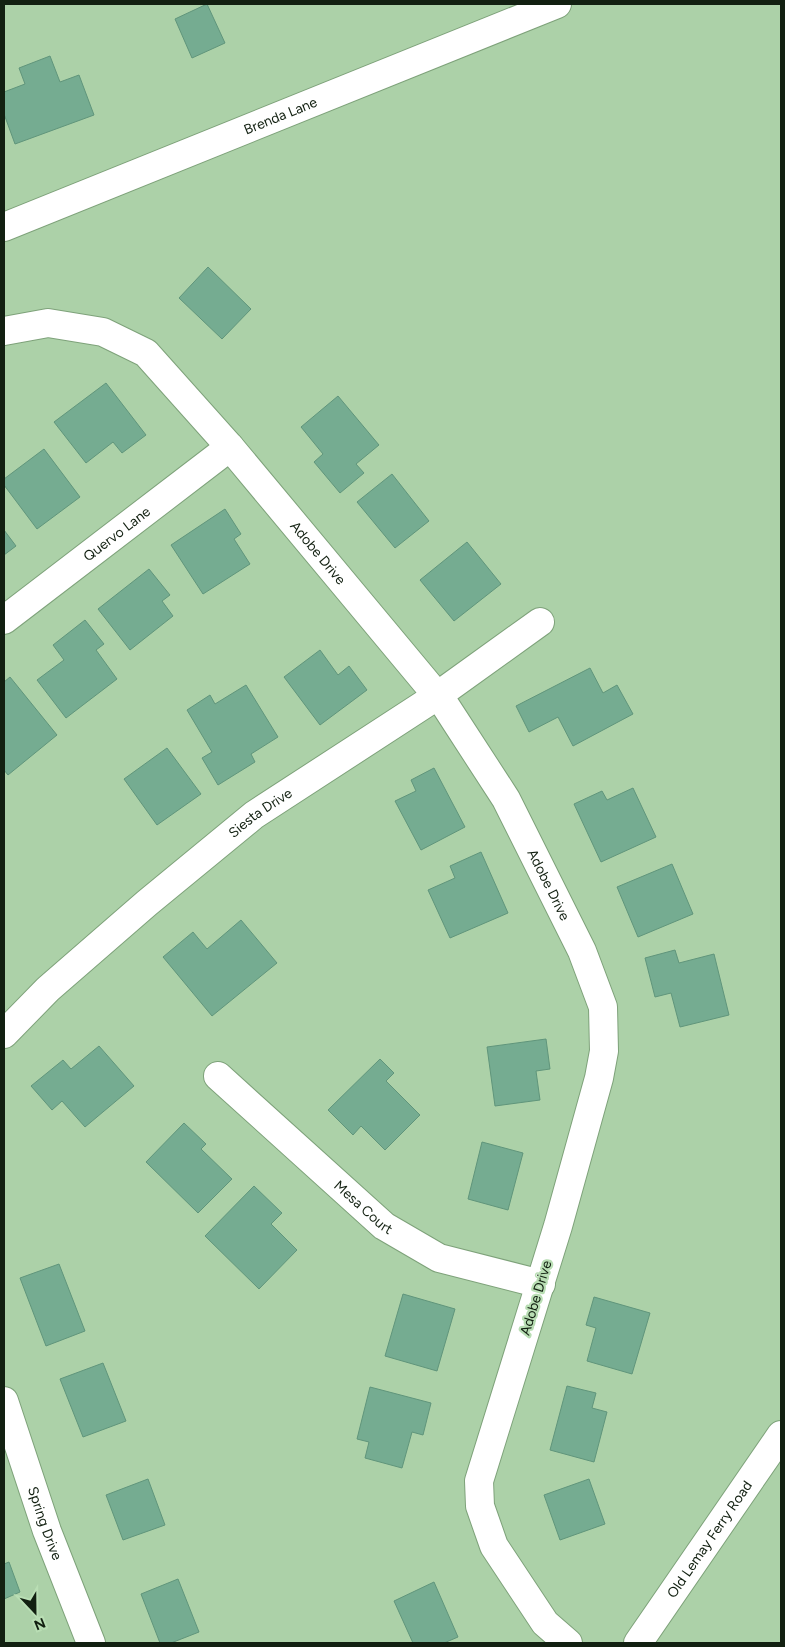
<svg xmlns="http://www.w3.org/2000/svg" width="785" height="1647" font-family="Figtree,sans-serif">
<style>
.building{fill:#75ac91;stroke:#60957b}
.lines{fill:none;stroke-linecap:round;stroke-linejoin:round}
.minor-casing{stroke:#7ea27a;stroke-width:30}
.secondary-casing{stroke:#7ea27a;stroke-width:30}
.minor{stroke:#fff;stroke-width:28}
.secondary{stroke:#fff;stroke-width:28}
.labels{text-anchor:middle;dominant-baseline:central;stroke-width:4.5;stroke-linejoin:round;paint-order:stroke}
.street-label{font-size:14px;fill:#122011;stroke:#b9deb4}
</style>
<rect width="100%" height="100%" fill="#acd1a8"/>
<path class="building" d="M207,4L225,43L192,58L175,19Z
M50,56L60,82L79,75L94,115L15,144L4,114V92L25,84L19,68Z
M208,267L251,309L222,339L179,298Z
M106,383L146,435L122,453L113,442L86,463L54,422Z
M338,396L379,445L356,464L364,473L340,493L314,462L323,454L301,427Z
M44,449L80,497L37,529L4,485V479Z
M392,474L429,521L395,548L357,502Z
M225,509L241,534L234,539L250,564L203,594L171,545Z
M4,530L16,546L4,555Z
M467,542L501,584L454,621L420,580Z
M149,569L170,595L162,601L173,616L130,650L98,609Z
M85,620L104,644L96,650L117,679L66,718L37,680L64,660L53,645Z
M320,650L338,675L349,666L367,690L320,725L284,677Z
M590,668L603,693L617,685L633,714L573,746L558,717L529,732L516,706Z
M10,677L57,735L8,775L4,770V682Z
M246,685L278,737L251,754L255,762L218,785L202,758L212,752L187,710L210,695L215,704Z
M167,748L201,794L157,825L124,779Z
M434,768L465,827L421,850L395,801L416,791L411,780Z
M633,788L656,837L601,862L574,804L602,791L607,800Z
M481,852L508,913L450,938L428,890L455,878L450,866Z
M672,864L693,914L638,937L617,887Z
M241,920L277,963L212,1016L163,957L193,932L207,949Z
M675,950L679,963L714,954L729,1015L680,1027L671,993L655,997L645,958Z
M546,1039L550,1069L536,1071L540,1100L495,1106L487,1047Z
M99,1046L134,1086L85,1127L62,1101L52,1110L31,1086L63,1060L71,1069Z
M380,1059L394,1073L386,1081L420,1115L385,1150L361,1126L353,1135L328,1110Z
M184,1123L206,1144L201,1149L232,1179L198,1213L146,1162Z
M482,1142L523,1153L508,1210L468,1199Z
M254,1186L282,1213L271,1224L297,1250L259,1289L205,1236Z
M59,1264L85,1331L46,1346L20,1278Z
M403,1294L455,1309L437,1371L385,1356Z
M594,1297L650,1313L632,1374L587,1361L596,1328L586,1325Z
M103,1363L126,1421L83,1437L60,1379Z
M567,1386L596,1393L592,1408L607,1412L594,1462L550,1450Z
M370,1387L431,1403L423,1435L412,1432L402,1468L365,1458L369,1442L357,1439Z
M148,1479L165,1525L123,1540L106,1495Z
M589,1479L605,1524L560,1540L544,1495Z
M9,1562L20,1592L4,1599V1564Z
M178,1579L199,1632L171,1643H160L141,1594Z
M434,1582L458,1637L444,1643H413L394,1601Z"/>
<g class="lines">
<g class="minor-casing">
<g id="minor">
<path id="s1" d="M4,227L557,4"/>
<path id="s2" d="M4,331L48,323L103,332L146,353L230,447L445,705L506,799L582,951L603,1007L604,1051L599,1078L558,1226L479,1481L480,1506L494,1546L545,1623L568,1643"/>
<path id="s3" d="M4,620L230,447"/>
<path id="s4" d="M4,1034L48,989L147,903L254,815L437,696L540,622"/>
<path id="s5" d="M218,1076L384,1226L439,1258L541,1284"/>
<path id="s6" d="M4,1401L47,1531L91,1643"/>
</g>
</g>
<g class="secondary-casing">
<g id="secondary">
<path id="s7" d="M638,1643L781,1435"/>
</g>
</g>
<use href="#minor" class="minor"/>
<use href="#secondary" class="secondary"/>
</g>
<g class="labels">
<g class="street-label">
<text stroke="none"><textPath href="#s1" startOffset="298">Brenda Lane</textPath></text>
<text stroke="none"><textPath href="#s3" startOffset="142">Quervo Lane</textPath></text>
<text stroke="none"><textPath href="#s2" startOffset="412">Adobe Drive</textPath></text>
<text stroke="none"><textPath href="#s4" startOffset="339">Siesta Drive</textPath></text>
<text stroke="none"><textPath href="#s2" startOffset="818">Adobe Drive</textPath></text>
<text stroke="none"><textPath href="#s5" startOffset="196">Mesa Court</textPath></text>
<text transform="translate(536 1298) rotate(-73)">Adobe Drive</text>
<text stroke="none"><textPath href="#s6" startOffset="129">Spring Drive</textPath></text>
<text stroke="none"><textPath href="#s7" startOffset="126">Old Lemay Ferry Road</textPath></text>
</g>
</g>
<rect width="785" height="1647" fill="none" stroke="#122011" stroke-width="10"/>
<g transform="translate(35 1612) rotate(158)" stroke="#b9deb4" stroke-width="4" paint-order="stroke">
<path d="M0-4L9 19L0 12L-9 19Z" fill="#122011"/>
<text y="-8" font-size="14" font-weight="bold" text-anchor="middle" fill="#122011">N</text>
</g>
</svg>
